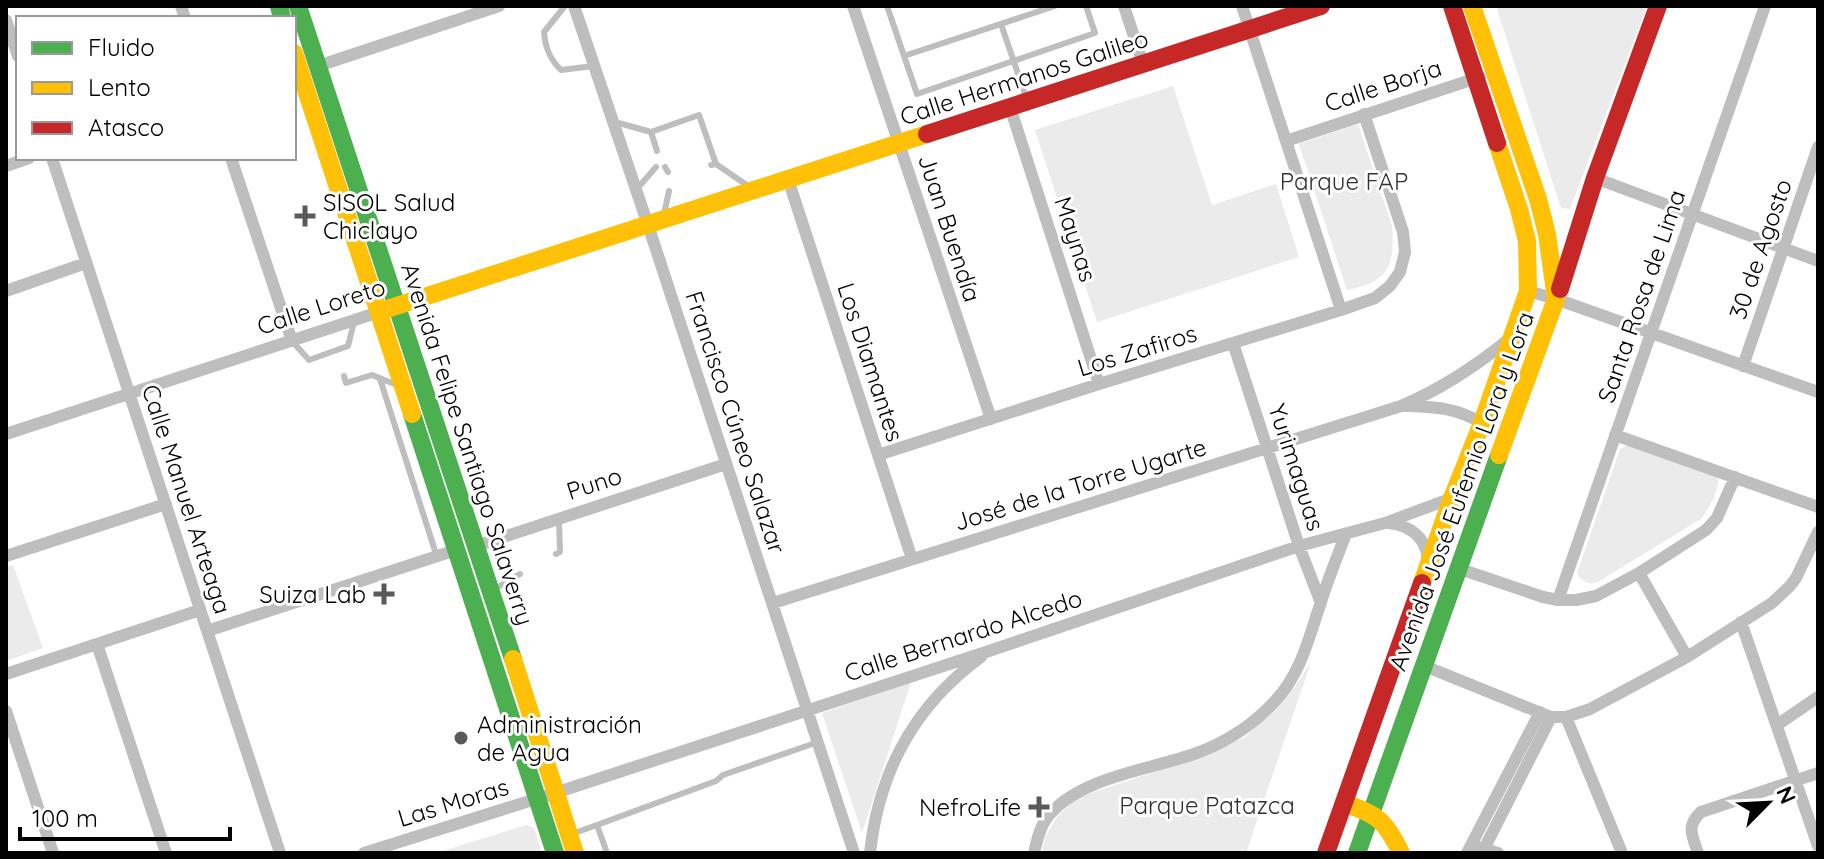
<svg xmlns="http://www.w3.org/2000/svg" width="1824" height="859" font-family="Quicksand,sans-serif">
<style>
.green{fill:#ebebeb}
.lines{fill:none;stroke-linecap:round;stroke-linejoin:round}
.lane{stroke:#bebebe;stroke-width:6}
.street{stroke:#bebebe;stroke-width:12}
.fast{stroke:#4caf50;stroke-width:18}
.slow{stroke:#ffc107;stroke-width:18}
.jam{stroke:#c62828;stroke-width:18}
.poi-dot{fill:#595959;stroke:#fff;stroke-width:3}
.labels{text-anchor:middle;dominant-baseline:central;stroke-width:6;stroke-linejoin:round;paint-order:stroke}
.street-label{font-size:24px;fill:#000;stroke:#fff}
.park-label{font-size:24px;fill:#313131;stroke:#fff}
.poi-label{font-size:24px;fill:#000;stroke:#fff;text-anchor:start}
</style>
<rect width="100%" height="100%" fill="#fff"/>
<path class="green" d="M1496,6H1647L1570,209L1561,208Z
M1173,86L1212,205L1276,184L1299,257L1097,322L1035,130Z
M1358,124L1392,226C1395,266 1389,282 1347,290L1299,144Z
M1630,445L1714,474C1715,476 1717,478 1718,480C1719,489 1707,513 1701,519L1596,583H1589L1579,578L1577,573L1620,449Z
M13,565L43,648L6,661V567Z
M1311,662L1246,853H1042L1045,837L1058,815L1076,799L1094,792L1196,758L1245,737L1294,688Z
M911,682L862,833L822,713Z
M526,825L534,828L542,853H436Z"/>
<g class="lines">
<path class="lane" d="M565,6L544,32C545,48 550,59 561,70L594,66
M887,6L917,94L1095,33L1086,6
M1001,24L1027,100
M904,56L1055,6
M615,122L651,132L657,151
M651,132L699,115L716,164
M711,165L716,164L751,188
M665,167L668,172
M636,190L656,167
M664,214L669,191
M292,341L309,360L348,346L354,322
M344,376L346,383L372,375L397,385
M380,379L437,557
M556,554L560,552L559,520
M495,589L520,574
M597,825L716,781L723,775L818,742
M572,834L597,825L607,853"/>
<path class="street" d="M181,6L185,18
M574,6L648,225L854,853
M853,6L991,419
M1124,6L1143,64
M1242,6L1341,310
M6,20L18,56
M318,66L499,6
M1010,107L1099,384
M1286,141L1480,77
M52,158L280,853
M231,158L292,341
M6,166L29,158
M1595,178L1818,261
M788,179L912,559
M6,291L86,263
M1528,291L1556,299L1818,392
M1233,343L1299,546L1321,603
M1743,366L1818,147
M1404,406C1435,407 1454,407 1482,423
M6,434L379,312
M1615,435L1818,507
M878,455L1099,384L1341,310L1375,298L1390,286L1400,272L1405,252L1403,232L1364,114
M1388,523C1410,525 1427,538 1428,561
M476,546L726,464
M6,556L166,504
M1457,568L1543,597L1558,600H1576L1596,596L1639,573L1706,530L1717,518L1735,477
M1639,573L1687,657
M1558,600L1765,6
M773,603L1401,406C1441,389 1475,367 1509,339
M1741,622L1818,846
M207,631L456,550
M97,644L166,853
M1422,665L1551,717H1566L1590,709L1687,657L1772,603L1790,586L1796,578L1818,532
M6,674L200,610
M6,711L53,853
M1566,717L1622,853
M1777,725L1818,697
M1478,847L1498,853
M364,853L555,793L992,650L1299,546L1385,523L1452,498
M870,853C879,771 914,706 981,657
M1034,853C1037,841 1039,829 1046,819C1075,778 1149,770 1194,754C1225,743 1253,725 1275,701C1301,674 1309,637 1321,602C1328,579 1337,557 1346,534
M1467,853L1540,712
M1482,853L1551,717
M1698,853C1692,835 1686,826 1701,812L1818,773"/>
<path class="fast" d="M279,6L282,18
M298,6L513,659
M412,414L555,853
M1357,853L1499,455"/>
<path class="slow" d="M1472,6L1538,199L1547,234L1556,299L1499,455
M294,53L412,414
M384,310L927,134
M1422,583L1452,498L1482,423L1528,291L1527,241L1519,209L1497,143
M513,659L575,853
M1344,803C1378,815 1385,820 1401,853"/>
<path class="jam" d="M1452,6L1497,143
M927,134L1321,6
M1560,289L1595,178L1658,6
M1326,853L1422,583"/>
</g>
<g class="poi-dot">
<path d="M301 204h8v8h8v8h-8v8h-8v-8h-8v-8h8z"/>
<path d="M380 582h8v8h8v8h-8v8h-8v-8h-8v-8h8z"/>
<circle cx="461" cy="738" r="8"/>
<path d="M1035 795h8v8h8v8h-8v8h-8v-8h-8v-8h8z"/>
</g>
<g class="labels">
<g class="street-label">
<text transform="translate(1024 77) rotate(-18)">Calle Hermanos Galileo</text>
<text transform="translate(1383 85) rotate(-18)">Calle Borja</text>
<text transform="translate(950 228) rotate(72)">Juan Buendía</text>
<text transform="translate(1076 239) rotate(72)">Maynas</text>
<text transform="translate(1760 249) rotate(-71)">30 de Agosto</text>
<text transform="translate(1641 296) rotate(-71)">Santa Rosa de Lima</text>
<text transform="translate(321 306) rotate(-18)">Calle Loreto</text>
<text transform="translate(1137 350) rotate(-17)">Los Zafiros</text>
<text transform="translate(871 362) rotate(72)">Los Diamantes</text>
<text transform="translate(736 422) rotate(72)">Francisco Cúneo Salazar</text>
<text transform="translate(468 444) rotate(72)">Avenida Felipe Santiago Salaverry</text>
<text transform="translate(1297 467) rotate(72)">Yurimaguas</text>
<text transform="translate(594 483) rotate(-18)">Puno</text>
<text transform="translate(1080 484) rotate(-17)">José de la Torre Ugarte</text>
<text transform="translate(1461 491) rotate(-70)">Avenida José Eufemio Lora y Lora</text>
<text transform="translate(187 499) rotate(72)">Calle Manuel Arteaga</text>
<text transform="translate(963 635) rotate(-18)">Calle Bernardo Alcedo</text>
<text transform="translate(453 802) rotate(-17)">Las Moras</text>
</g>
<g class="park-label">
<text x="1344" y="181">Parque FAP</text>
<text x="1207" y="805">Parque Patazca</text>
</g>
<g class="poi-label">
<text x="323" y="202">SISOL Salud<tspan x="323" dy="28">Chiclayo</tspan></text>
<text x="366" y="594" text-anchor="end">Suiza Lab</text>
<text x="477" y="724">Administración<tspan x="477" dy="28">de Agua</tspan></text>
<text x="1021" y="807" text-anchor="end">NefroLife</text>
</g>
</g>
<rect width="1824" height="859" fill="none" stroke="#000000" stroke-width="16"/>
<rect x="16" y="16" width="280" height="144" fill="#ffffff" stroke="#999999" stroke-width="2"/>
<rect x="32" y="42" width="40" height="12" fill="#4caf50" stroke="#999999" stroke-width="2"/>
<text x="88" y="56" font-size="24" fill="#000000">Fluido</text>
<rect x="32" y="82" width="40" height="12" fill="#ffc107" stroke="#999999" stroke-width="2"/>
<text x="88" y="96" font-size="24" fill="#000000">Lento</text>
<rect x="32" y="122" width="40" height="12" fill="#c62828" stroke="#999999" stroke-width="2"/>
<text x="88" y="136" font-size="24" fill="#000000">Atasco</text>
<g transform="translate(1768 803) rotate(66)" stroke="#ffffff" stroke-width="6" paint-order="stroke">
<path d="M0-6L14 30L0 20L-14 30Z" fill="#000000"/>
<text y="-12" font-size="22" font-weight="bold" text-anchor="middle" fill="#000000">N</text>
</g>
<path d="M20 827v12h210v-12" fill="none" stroke="#000000" stroke-width="4"/>
<text x="32" y="827" font-size="24" fill="#000000" stroke="#ffffff" stroke-width="6" paint-order="stroke">100 m</text>
</svg>
